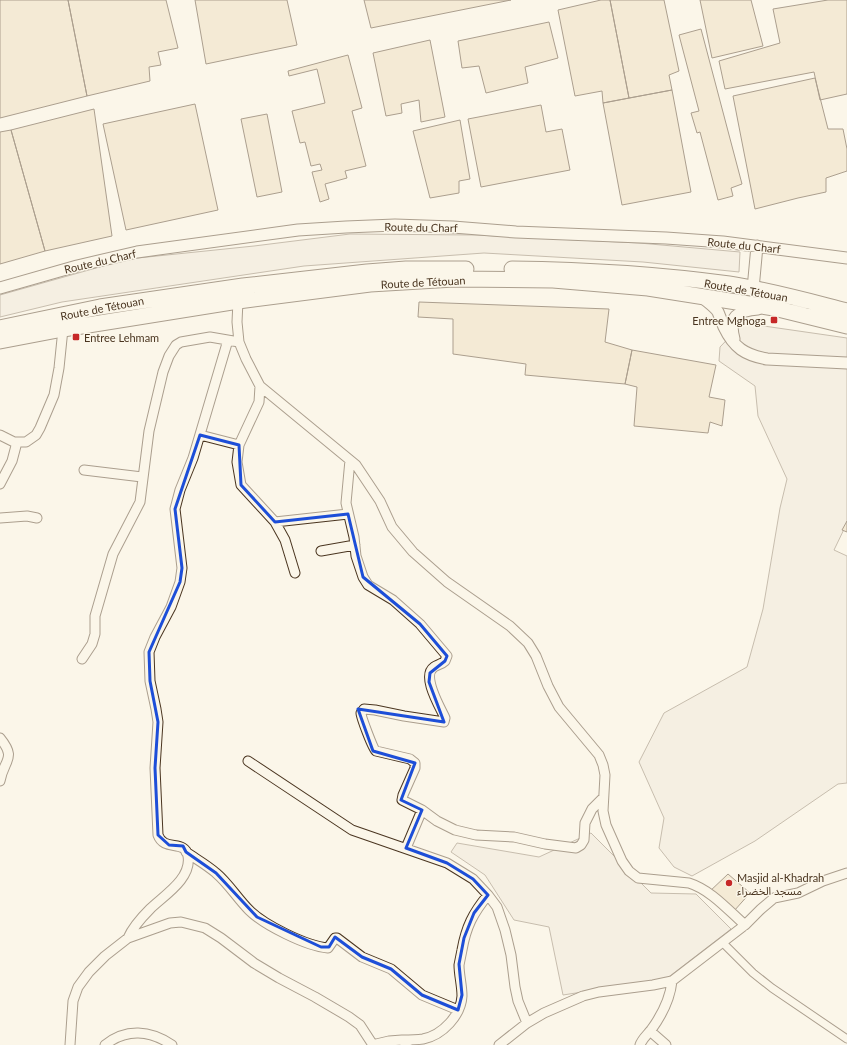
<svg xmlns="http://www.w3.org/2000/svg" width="847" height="1045" font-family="Lato,'Noto Sans Arabic',sans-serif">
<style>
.green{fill:#ede6d9;stroke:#887966}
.building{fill:#ecdcbc;stroke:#4a3520}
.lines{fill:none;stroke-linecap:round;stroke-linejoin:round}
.pedestrian-casing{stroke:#4a3520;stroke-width:9}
.minor-casing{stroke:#4a3520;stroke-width:11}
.tertiary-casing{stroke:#4a3520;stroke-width:13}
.trunk-casing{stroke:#4a3520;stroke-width:17}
.pedestrian{stroke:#fbf6e9;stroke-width:7}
.minor{stroke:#fbf6e9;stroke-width:9}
.tertiary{stroke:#fbf6e9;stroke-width:11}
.trunk{stroke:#fbf6e9;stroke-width:15}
.marked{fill:none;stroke:#1d4ed8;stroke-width:3;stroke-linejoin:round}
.poi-dot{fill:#c62828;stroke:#fbf6e9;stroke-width:1.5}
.labels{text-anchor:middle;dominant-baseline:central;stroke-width:3;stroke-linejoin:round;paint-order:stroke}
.street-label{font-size:11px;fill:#4a3520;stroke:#fbf6e9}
.poi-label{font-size:11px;fill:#4a3520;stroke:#fbf6e9;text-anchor:start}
</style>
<rect width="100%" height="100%" fill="#fbf6e9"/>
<path class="green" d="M350,234L476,235L639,243L740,252L739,272L643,262L484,253L304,266L62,302L0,317V295L128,259L254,246Z
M743,323L847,338V523L834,550L847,556V783L838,784L755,841L692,876L674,867L659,848L664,818L639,762L664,713L747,667L763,609L780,508L787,479L758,416L755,386L719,361L720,347Z
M591,833L651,893L696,894L731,929L666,979L563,995L549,927L514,920L485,875L451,852L457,843L539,857Z"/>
<path class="building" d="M0,0H68L87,96L0,118Z
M68,0H166L178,48L158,52L161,65L149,67L150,81L87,96Z
M195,0H287L297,45L206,64Z
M364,0H511L371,28Z
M601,0H610L629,98L603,103L602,91L575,96L558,10Z
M610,0H664L679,71L669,75L672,90L629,98Z
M700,0H751L763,46L712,58Z
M828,0H847V94L820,100L814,72L725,89L719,61L780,43L773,9Z
M549,22L558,58L525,67L528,83L486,93L479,66L462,68L458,41Z
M701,29L742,184L731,188L733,196L718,200L700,132L697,133L691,113L699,111L679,35Z
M430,40L445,117L421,122L419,100L401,104L402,113L386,116L373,53Z
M348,55L362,108L352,111L366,166L345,171L347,178L325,184L329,199L320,202L312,172L322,170L320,164L311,166L305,142L300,143L292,111L325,103L317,69L289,76L288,71Z
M815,78L828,129H843L847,149V171L826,178V192L798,198L755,209L733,96Z
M672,90L691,192L622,205L603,103Z
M195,104L218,210L126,230L103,124Z
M541,105L546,132L562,129L570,170L481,187L468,119Z
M94,109L112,236L45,251L11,130Z
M267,114L282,192L257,197L241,119Z
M460,120L470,179L459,181V193L430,198L413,131Z
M11,130L45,251L0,264V132Z
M419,302L609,309L605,342L632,350L625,384L525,375L526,364L453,354V319L418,317Z
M632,350L716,365L709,397L725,400L722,426L710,422L708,433L634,426L637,387L625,384Z
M847,521V532L842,530Z
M728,874L750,893L734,911L708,893Z"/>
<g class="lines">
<g class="pedestrian-casing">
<path id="pedestrian" d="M723,943L753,973L772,988L847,1039"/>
</g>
<g class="minor-casing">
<path id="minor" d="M239,342L246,359L260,386L259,402L239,445L237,462L241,485L275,522L285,540L295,573
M260,386L356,465L380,501L392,527L413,552L447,582L510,626L528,643L536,656L548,686L559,707L599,755L603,765L605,775L603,811L606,825L622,861L629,871L638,878L689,883C711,890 728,910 745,925
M0,435L14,442H26L36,435L40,428L54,395L59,368L63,329
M200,435L239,445
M350,460L346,503L354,537L356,556L363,577L368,585L393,600L420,624L447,656L445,661C442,664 437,665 434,667C421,676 440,707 445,718L444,722L404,716L375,710L364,709L361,713C361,717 373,749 376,751L410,759L415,763V768L403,795L402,800L422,810
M84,470L142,477
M0,484L12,461L17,442
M0,518L27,516L37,518
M275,522L348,514
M321,551L355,545
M82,659L92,644L95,634V616L113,554L140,502L149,431L163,372L169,356L176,345L181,342L210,337L239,342L237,322L238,301
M0,738C17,759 4,759 0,781
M248,761L352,830L447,863L473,879L488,895L497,907L505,930L511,955L515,987L518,1001L527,1023
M406,848L422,810L437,821L455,830L476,835L514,837L545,844L576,848L581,845L584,840L585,823L592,809L603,798
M186,852C196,859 207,865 216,873C229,884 237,898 249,910C264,925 306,946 328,948L335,938H337L362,957L391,969L422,995L458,1010
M128,938C133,927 141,918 150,909C163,896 192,879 188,856C185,839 164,852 158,835L155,768L158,722L156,709L150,681L149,652L155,637L171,607L180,582L182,568L175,509L180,490L193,458L228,340
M650,1031L666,1045
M70,1045L73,1001L78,987L89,972L105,956L128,938L170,923L181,922L205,928L221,938L254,963L279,978L315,997L349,1017L360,1025L373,1045
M105,1045C126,1028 150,1030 172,1045
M372,1045L389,1041L402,1040
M407,1045L402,1040C409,1040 416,1040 423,1039C443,1035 461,1015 462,996C462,985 459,975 459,965C460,960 461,955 462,950C466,927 473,913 488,895
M499,1045L527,1023L544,1013L583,996L599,992L653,985L672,981L745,925L761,909L774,898L798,893L823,881L847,873
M640,1045C642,1039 647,1035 651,1030C662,1015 670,1000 672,981"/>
</g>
<g class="tertiary-casing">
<path id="tertiary" d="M0,288L77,266L137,252L298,230L346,227L395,225L453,227L516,232L666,238L723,242L847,258
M753,289L757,246
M702,297C707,302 714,306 718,312C720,317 722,322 724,327C734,348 745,355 767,359L847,363
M734,339C728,316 737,311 758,309"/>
</g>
<g class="trunk-casing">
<path id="trunk" d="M512,269C584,270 657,274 729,284C769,290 808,301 847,311
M0,328L100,307L243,286L367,272L406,269H466
M0,341L63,329L238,301L370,284L454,279L553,280L648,288L774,308L847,326"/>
</g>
<use href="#pedestrian" class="pedestrian"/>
<use href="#minor" class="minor"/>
<use href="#tertiary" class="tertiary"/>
<use href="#trunk" class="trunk"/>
</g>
<path d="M0 0H847V1045H0ZM200,435L239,445L241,485L275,522L348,514L363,577L420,624L447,656L445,661L430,673L429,682L444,722L358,709L373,751L415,763L401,800L422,810L406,848L447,863L473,879L488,895L474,913L464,938L459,964L462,995L458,1010L422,995L391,969L362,957L335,937L329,947H321L257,917L216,873L186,852L183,846L169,845L158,835L155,768L158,722L150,681L149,652L180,582L182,568L175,509Z" fill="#fbf6e9" fill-opacity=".55" fill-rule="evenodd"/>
<path class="marked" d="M200,435L239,445L241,485L275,522L348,514L363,577L420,624L447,656L445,661L430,673L429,682L444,722L358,709L373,751L415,763L401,800L422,810L406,848L447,863L473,879L488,895L474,913L464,938L459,964L462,995L458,1010L422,995L391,969L362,957L335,937L329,947H321L257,917L216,873L186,852L183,846L169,845L158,835L155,768L158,722L150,681L149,652L180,582L182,568L175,509Z"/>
<g class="poi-dot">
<rect x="770" y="316" width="8" height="8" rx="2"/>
<rect x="72" y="333" width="8" height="8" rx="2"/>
<circle cx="729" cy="883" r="4"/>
</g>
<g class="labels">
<g class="street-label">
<text transform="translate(421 227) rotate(1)">Route du Charf</text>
<text transform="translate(744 245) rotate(6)">Route du Charf</text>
<text transform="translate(100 261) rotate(-13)">Route du Charf</text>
<text transform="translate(423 282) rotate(-3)">Route de Tétouan</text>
<text transform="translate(746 290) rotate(10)">Route de Tétouan</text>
<text transform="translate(102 308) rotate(-11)">Route de Tétouan</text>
</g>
<g class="poi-label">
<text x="766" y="320" text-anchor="end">Entree Mghoga</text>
<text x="84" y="337">Entree Lehmam</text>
<text x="737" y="877">Masjid al-Khadrah<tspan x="737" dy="13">مسجد الخضراء</tspan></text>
</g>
</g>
</svg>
